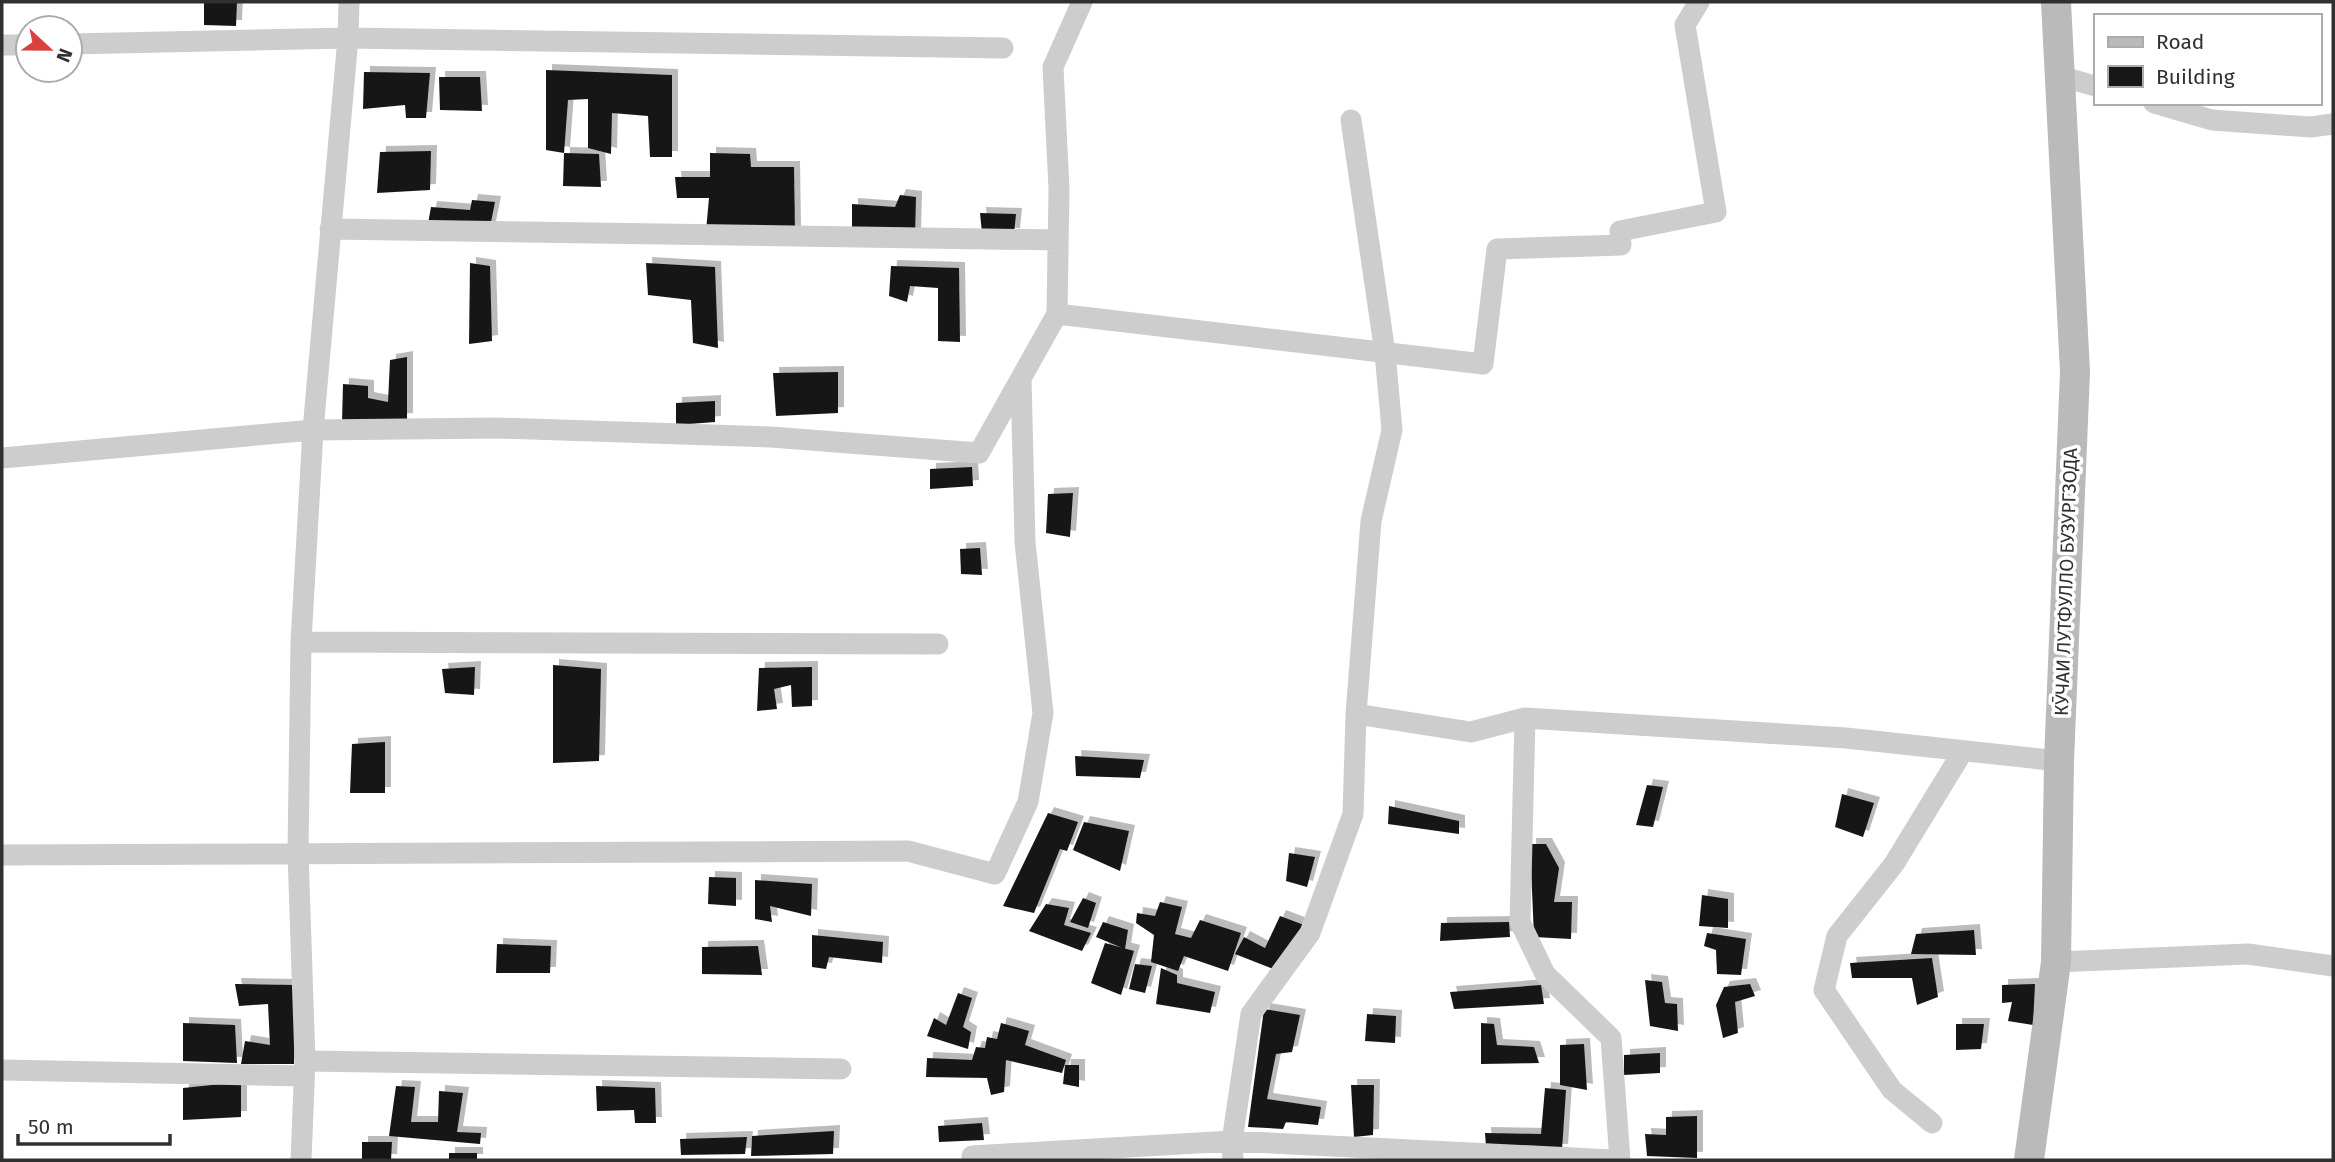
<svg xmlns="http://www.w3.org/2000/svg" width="2335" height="1162" font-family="'Fira Sans',sans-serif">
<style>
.building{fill:#171717;filter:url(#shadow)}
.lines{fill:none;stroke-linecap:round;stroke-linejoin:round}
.street{stroke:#cdcdcd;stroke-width:21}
.secondary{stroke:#bababa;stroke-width:30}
.labels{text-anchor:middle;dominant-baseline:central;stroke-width:7;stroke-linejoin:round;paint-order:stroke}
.street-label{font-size:19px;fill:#303030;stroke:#fff}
</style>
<defs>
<filter id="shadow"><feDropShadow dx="6" dy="-6" stdDeviation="0" flood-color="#0004"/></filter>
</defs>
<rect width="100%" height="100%" fill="#fff"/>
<path class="building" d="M204,2H237L236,26L204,25Z
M546,70L672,75V157H650L648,116L612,113L611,154L588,148V99L568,100L564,153L546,150Z
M364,72L430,73L426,118H406L405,105L363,109Z
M439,77H480L482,111L440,110Z
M431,151L430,190L377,193L380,152Z
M564,153L599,154L601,187L563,186Z
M710,153L750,154L751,167H794L795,232L706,231L709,198H677L675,177H710Z
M900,195L916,197L915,236L852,234V204L895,207Z
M472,200L495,202L490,227L427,229L431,207L470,210Z
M980,213L1016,214L1014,234L982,233Z
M470,263L490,266L492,341L469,344Z
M646,263L715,267L718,348L693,343L691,300L648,295Z
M891,266L959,268L960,342L938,341V288L910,286L907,302L889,296Z
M407,357V419L342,422L343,384L368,386V398L388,402L390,360Z
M838,372V413L776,416L773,373Z
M715,401V422L676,425V403Z
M972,467L973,486L930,489V469Z
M1073,493L1070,537L1046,533L1048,494Z
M980,548L982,575L961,574L960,549Z
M553,665L601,669L599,761L553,763Z
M475,667L474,695L445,693L442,669Z
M812,667V706L792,707L791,685L774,689L777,709L757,711L759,668Z
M385,742V793H350L352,744Z
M1075,756L1144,760L1140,778L1076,776Z
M1647,785L1663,787L1653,827L1636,825Z
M1842,794L1874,803L1863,837L1835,827Z
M1389,806L1459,821V834L1388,824Z
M1048,813L1078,822L1067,851L1060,849L1034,913L1003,906Z
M1084,822L1129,831L1120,871L1073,850Z
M1530,844H1546L1559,868L1554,902H1572L1571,939L1534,937Z
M1289,853L1315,857L1307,887L1286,881Z
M709,877L736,878V906L708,904Z
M755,880L812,884L811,916L770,906L772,922L755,919Z
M1702,895L1728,899V928L1699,926Z
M1083,898L1096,903L1088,928L1070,922Z
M1160,902L1182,907L1175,934L1191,938L1200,920L1241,933L1228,971L1184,956L1178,971L1151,962L1154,935L1136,923L1137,913L1155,916Z
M1046,904L1069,908L1064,925L1091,933L1082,951L1029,931Z
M1280,916L1304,925L1276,970L1235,954L1244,937L1265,948Z
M1103,922L1128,930L1125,949L1096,937Z
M1509,922L1510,937L1440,941L1441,923Z
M1974,930L1976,955L1911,954L1916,934Z
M1707,933L1746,939L1741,975L1717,974L1716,950L1704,946Z
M812,935L883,942L882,963L829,957L826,969L812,967Z
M1105,943L1134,951L1121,995L1091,983Z
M497,944L551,946L550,973H496Z
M758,946L762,975L702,974V947Z
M1932,958L1938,997L1917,1005L1912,978H1852L1850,963Z
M1135,964L1152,966L1145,993L1129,989Z
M1161,968L1177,975V983L1215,992L1210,1013L1156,1004Z
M1645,980L1662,982L1665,1003L1677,1004L1678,1031L1650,1026Z
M235,984L295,985L294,1064H241L245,1041L270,1045L268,1004L239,1006Z
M1750,984L1755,996L1735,1002L1738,1033L1723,1038L1716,1005L1724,987Z
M2035,984L2033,1025L2008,1021L2012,1002L2002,1003V985Z
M1541,985L1544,1004L1454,1009L1450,992Z
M958,993L972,998L963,1027L971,1032L968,1049L927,1036L934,1018L946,1025Z
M1264,1009L1300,1015L1292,1052L1276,1054L1267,1099L1321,1107L1318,1125L1286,1122L1283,1129L1248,1127Z
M1367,1014L1396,1016L1395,1043L1365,1041Z
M183,1023L235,1025L237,1063L183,1061Z
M1001,1023L1029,1031L1025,1045L1066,1060L1062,1073L1006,1060L1004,1092L991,1095L987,1078L926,1077L927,1058L972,1060L976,1047L985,1048L987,1037L997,1039Z
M1481,1023L1494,1024L1497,1045L1534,1047L1539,1063L1481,1064Z
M1956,1024H1984L1981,1049L1956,1050Z
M1584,1044L1587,1090L1560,1085V1045Z
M1660,1053V1073L1624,1075V1055Z
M1065,1065H1079V1087L1063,1084Z
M241,1082V1117L183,1120V1088Z
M1351,1085H1374L1373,1135L1354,1137Z
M396,1086L415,1087L411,1122H438L439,1091L463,1093L457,1132L481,1133L480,1144L389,1136Z
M596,1086L655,1088L656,1123H635L634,1110L597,1111Z
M1545,1088L1566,1090L1562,1150L1486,1147L1485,1133L1541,1134Z
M1697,1116V1158L1647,1156L1645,1134L1666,1135V1117Z
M982,1123L984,1140L939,1142L938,1126Z
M834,1131L833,1154L751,1156L752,1136Z
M747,1137L745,1154L681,1155L680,1139Z
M362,1142H392L391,1160H362Z
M449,1153H477V1160H449Z"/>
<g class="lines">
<path class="street" d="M70,44L348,38L349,2
M2,45H28
M2060,76L2095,86
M2154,103L2212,120L2310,127L2333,124
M330,229L1058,240
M1057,314L1483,364L1497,249L1621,245L1620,231L1716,212L1685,25L1699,2
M2,458L313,430L497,428L771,437L979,453L1057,314L1059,189L1053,67L1082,2
M301,642L938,644
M1356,714L1471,732L1525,718L1846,738L2059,761
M1525,718L1520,922L1545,974L1611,1038L1620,1160
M2,855L908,851L995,874L1028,802L1043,713L1025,542L1021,378
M2056,962L2248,954L2333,966
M305,1061L841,1069
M2,1070L304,1076
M1932,1123L1892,1090L1824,990L1837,936L1894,864L1963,751
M972,1156L1232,1141L1612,1160
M301,1160L305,1061L298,853L301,642L313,430L348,38L1003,48
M1233,1160L1232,1141L1251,1014L1310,933L1353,814L1356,714L1371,521L1392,430L1385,353L1351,120"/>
<path class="secondary" d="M2029,1160L2056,962L2059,761L2075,372L2056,2"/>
</g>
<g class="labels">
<g class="street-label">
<text transform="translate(2066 582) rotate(-88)">КӮЧАИ ЛУТФУЛЛО БУЗУРГЗОДА</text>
</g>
</g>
<rect width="2335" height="1162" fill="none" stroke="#303030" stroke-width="7"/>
<rect x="2094" y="14" width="228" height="91" fill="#ffffff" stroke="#acacac" stroke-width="2"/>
<rect x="2108" y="37" width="35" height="10" fill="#bababa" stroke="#acacac" stroke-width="2"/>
<text x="2156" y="49" font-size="21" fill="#303030">Road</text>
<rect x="2108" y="66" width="35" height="21" fill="#171717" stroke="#acacac" stroke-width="2"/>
<text x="2156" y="84" font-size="21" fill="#303030">Building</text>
<g transform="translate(49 49) rotate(112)"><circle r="33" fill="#ffffff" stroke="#acacac" stroke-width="2"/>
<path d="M0-5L12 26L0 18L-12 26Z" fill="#d94040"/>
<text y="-10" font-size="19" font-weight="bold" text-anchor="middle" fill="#303030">N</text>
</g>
<path d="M18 1134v10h152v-10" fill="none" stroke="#303030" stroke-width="3.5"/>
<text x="28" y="1134" font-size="21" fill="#303030" stroke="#ffffff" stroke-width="5" paint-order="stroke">50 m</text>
</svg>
